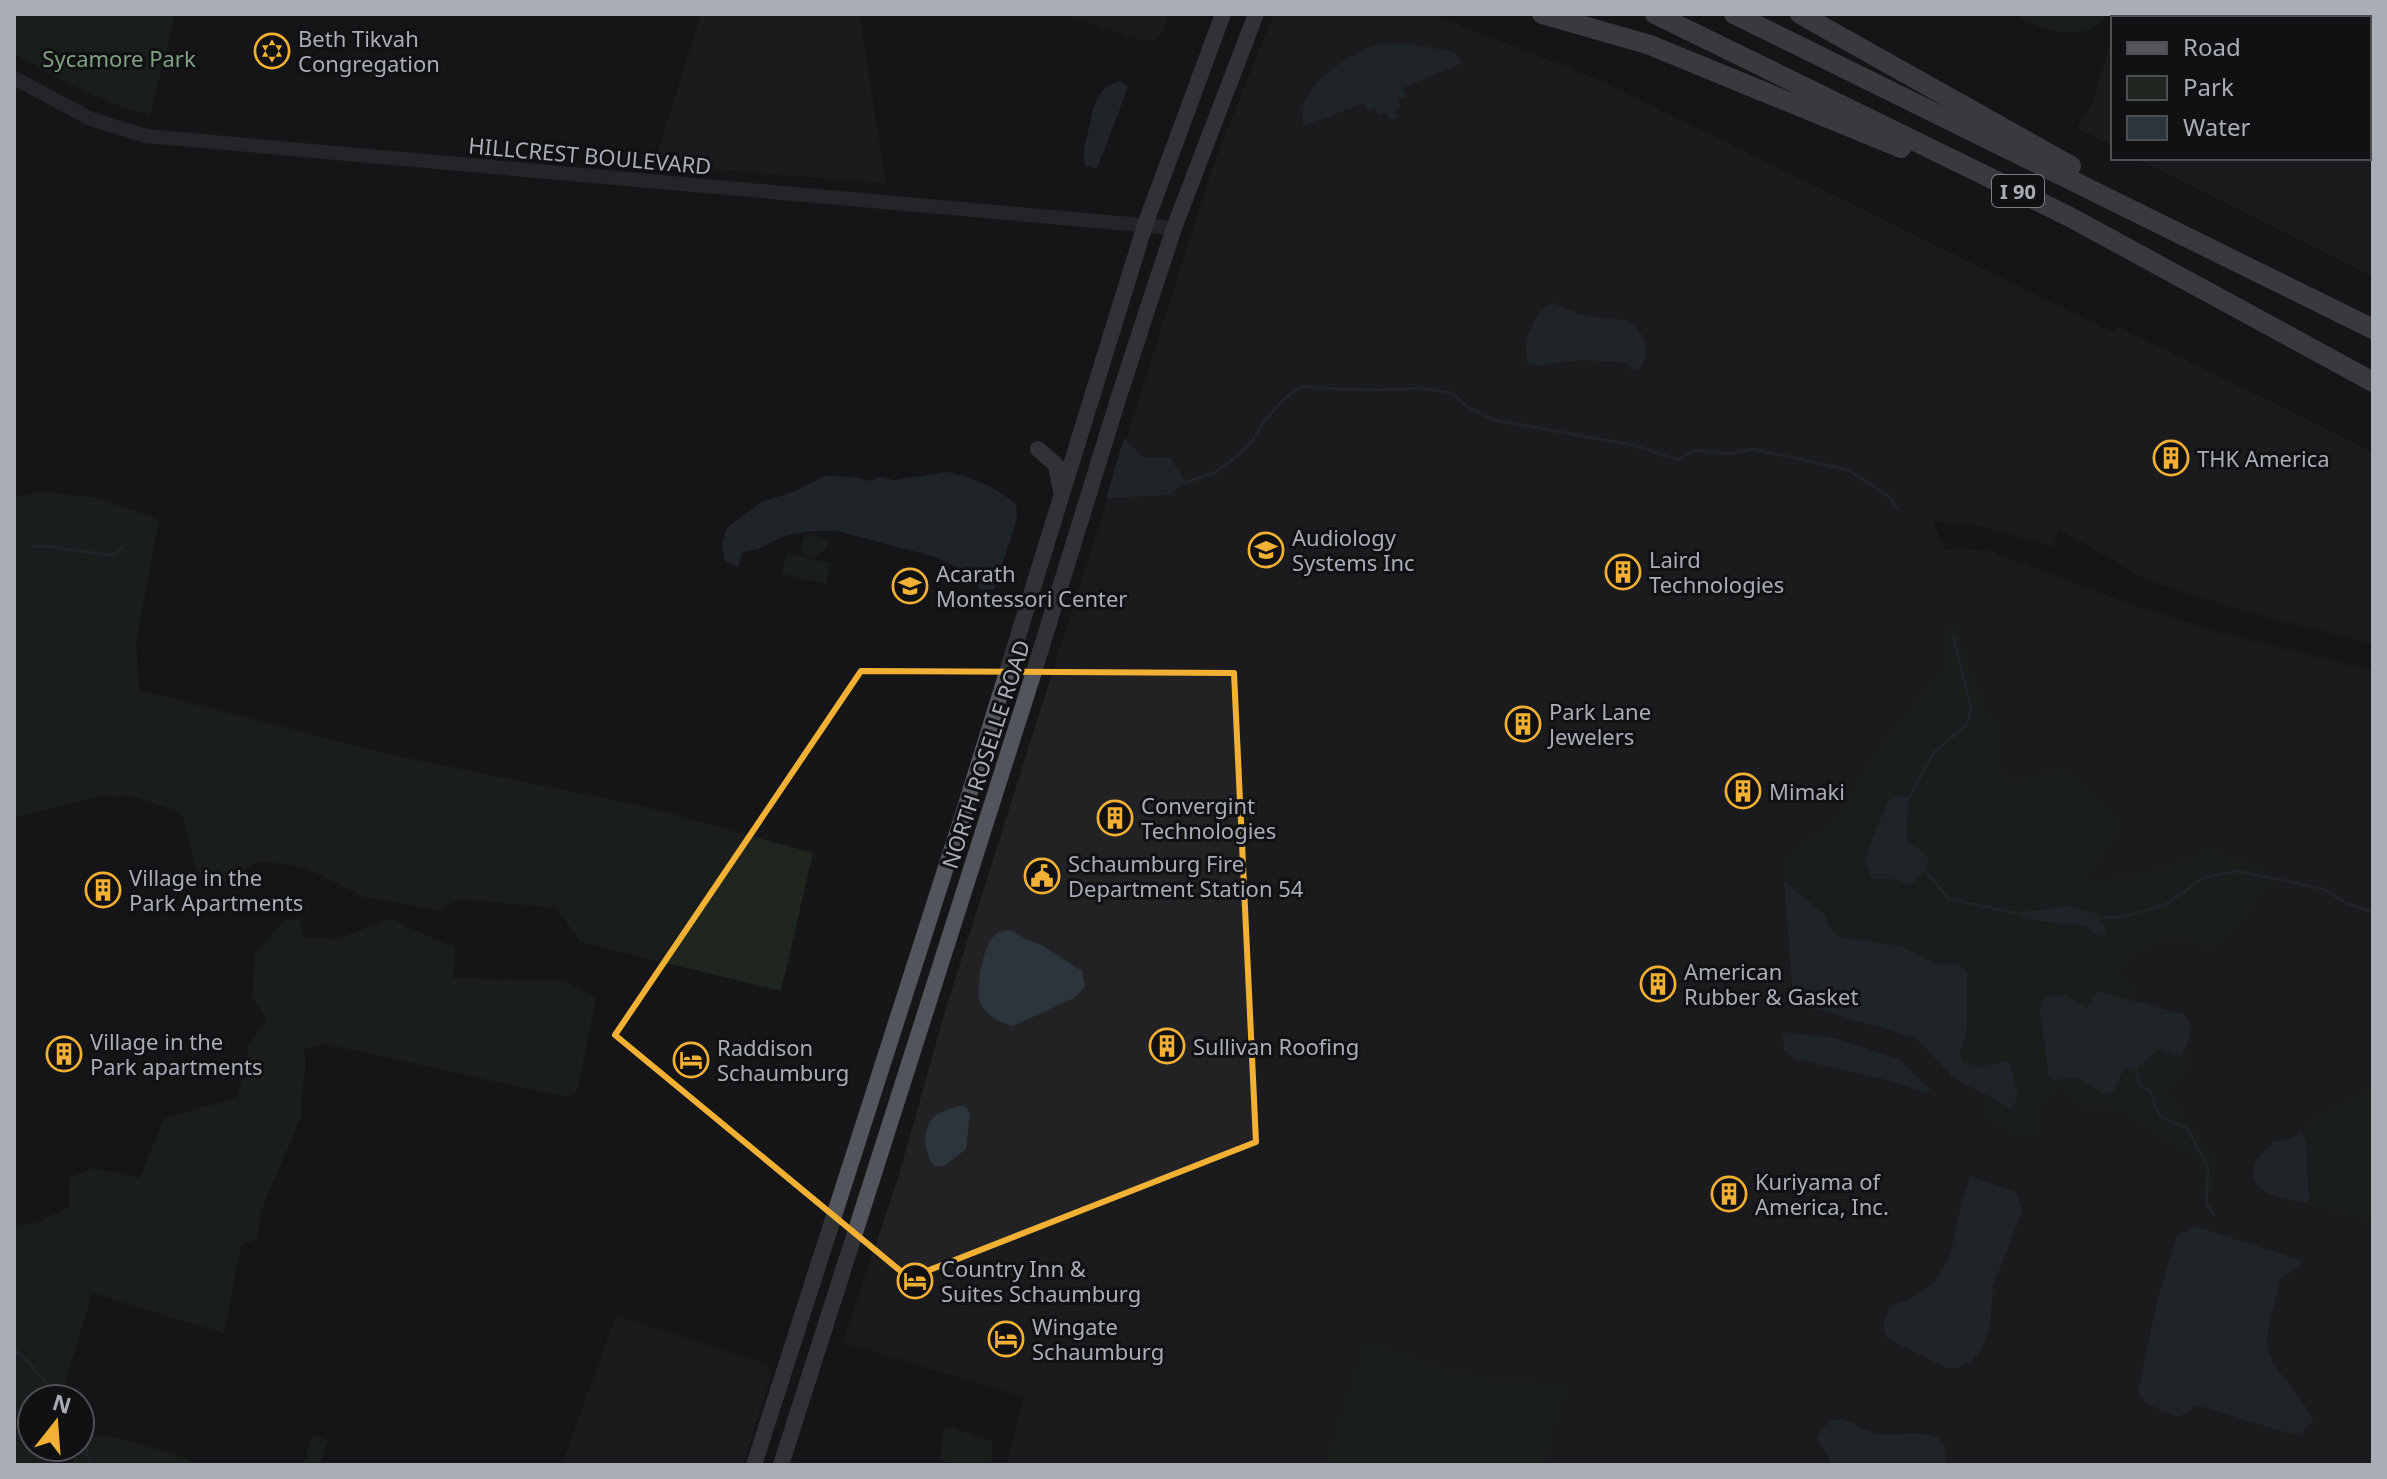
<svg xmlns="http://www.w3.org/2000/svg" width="2387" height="1479" font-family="'Noto Sans',sans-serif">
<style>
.built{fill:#222225}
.green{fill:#1e261f}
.water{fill:#2c353c}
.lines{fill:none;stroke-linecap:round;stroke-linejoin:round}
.stream{stroke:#2c353c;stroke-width:3}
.minor{stroke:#37383d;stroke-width:14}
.major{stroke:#53555c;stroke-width:16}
.highway{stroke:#63666e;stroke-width:20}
.marked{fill:none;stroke:#f2b134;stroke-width:6;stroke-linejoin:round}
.labels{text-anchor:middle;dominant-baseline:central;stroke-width:6;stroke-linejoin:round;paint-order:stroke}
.shield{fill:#111113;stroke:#7b7e86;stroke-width:2}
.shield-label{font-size:20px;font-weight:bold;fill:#a8adb8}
.poi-label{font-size:22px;fill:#a8adb8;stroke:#111113;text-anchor:start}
.park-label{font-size:22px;fill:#7fa381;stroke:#111113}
.street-label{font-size:22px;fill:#a8adb8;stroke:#111113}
</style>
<rect width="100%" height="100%" fill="#161618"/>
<path class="built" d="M701,14H859L886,183L654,165Z
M1061,14H1168L1162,33L1155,40L1144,41Z
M1274,14H1431L1599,80L2114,333L2118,327L2373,452V644L2238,609L2145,579L2059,529L2053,546L1976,525L1932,521L1945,549L1987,550L2141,608L2224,634L2373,671V1465H1007L1024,1397L843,1342L898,1178L946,1008L1212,169Z
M2123,14H2373V277L2137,158H2369V18H2121Z
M2113,35V146L2077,128L2092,104Z
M616,1316L767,1364L771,1375L743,1465H562Z"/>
<path class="green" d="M14,14H175L150,115C101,103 59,78 14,54Z
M2012,14H2107C2084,48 2041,28 2012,14Z
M40,492L94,497L159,519L136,642L139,690L392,755L639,805L813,853L781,991L580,942L557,908L460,899L437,910L364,897L306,868L260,861L220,884L196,869L182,813L134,797L101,796L14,818V497Z
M812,534L829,541L827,548L813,558L807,556L800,550L804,537Z
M787,553L831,563L826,584L782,574Z
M1955,623L1986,711L2000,727L2003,773L2012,781L2062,767L2123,822L2121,829L2086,876L2092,882C2130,875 2177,869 2209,847L2252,864L2264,866L2270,885C2242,912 2247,932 2205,950L2188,942L2167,939L2127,958L2121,971L2133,985L2136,999L2119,997L2113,993L2087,1008L2066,995L2054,1080L2076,1077L2103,1094L2114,1092L2124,1068L2136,1069L2159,1049L2182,1057L2190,1063L2170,1092L2185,1119L2216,1158L2213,1192L2203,1193C2203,1185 2205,1175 2201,1168C2192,1151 2176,1147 2161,1137C2128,1118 2122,1104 2079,1107L2058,1087C2040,1099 2041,1114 2041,1134L2015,1136L1987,1117L1986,1097L2012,1109L2003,1061L1986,1068L1962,1062L1960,1055L1967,1030L1960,965L1935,964L1902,946L1841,937L1832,931L1824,914L1784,881C1782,836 1814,845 1835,820C1848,804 1854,785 1866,768C1890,732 1919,700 1945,666L1948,650L1947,627Z
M393,918L404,926L455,947L453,978L563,981L596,997L577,1092L566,1097L326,1044L303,1049C311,1072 297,1091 302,1114L261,1211L257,1239L241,1245L224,1333L92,1293L66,1380L63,1399H32V1447H57L54,1465H14V1226L37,1223L70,1206L69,1178L93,1168L140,1178L164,1119L238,1097L249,1045L267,1019L252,998L255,954L285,920H300L304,938L337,939Z
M2373,1087V1215L2369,1221L2303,1203L2309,1201L2306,1140L2301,1133L2320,1113Z
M1372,1341L1449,1370L1492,1378L1567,1385L1544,1465H1326L1363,1345Z
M80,1427L95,1436L114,1437L178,1455L188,1459L191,1465H74L72,1447H80Z
M951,1427L993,1442L991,1465H958L940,1460L944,1428Z
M313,1435L328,1440L320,1465H303Z"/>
<path class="water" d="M1405,43L1454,52L1461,61L1460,64L1403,88L1406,96L1398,99L1400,107L1394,110L1396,118L1389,120L1386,113L1378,115L1375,108L1367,111L1364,103L1304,126C1292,90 1350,51 1380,45C1388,43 1397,44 1405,43Z
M1121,81L1128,87L1097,169L1085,165C1082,152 1085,145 1088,133C1093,110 1094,87 1121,81Z
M1552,303C1563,307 1575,314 1587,316C1599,319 1619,316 1630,323C1648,334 1651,356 1638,371L1632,370L1627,363C1607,361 1587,359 1567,361C1554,362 1541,369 1528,364C1521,344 1533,313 1552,303Z
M1124,438L1144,458H1170L1184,480L1171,495L1106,498Z
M947,472C974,478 994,486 1016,504L1017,519L994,589L983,591L956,567L936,557L837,531H811L784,536L758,549L742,552L738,567L725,561L722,544L727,528L761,502L793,492L825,476L854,477L870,481L880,477L894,480Z
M1899,795L1909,797L1906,833L1909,843L1922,850L1929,861L1926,869L1911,885L1893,879H1872C1870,873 1866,867 1865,861C1865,857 1886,805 1889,799Z
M1784,881L1824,914L1832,931L1841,937L1902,946L1935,964L1960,965L1967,973V1030L1960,1055L1962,1062L1985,1068L2003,1061L2010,1064L2018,1095L2012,1109L1953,1077L1915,1037L1801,1005L1793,997Z
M2069,906L2098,914L2107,932L2100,936L2092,933L2090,927C2069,921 2029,925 2014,913Z
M1011,930L1025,939L1042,945L1082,971L1085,987L1074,998L1013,1026C1000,1022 988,1018 981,1005C974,993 983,947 993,937C998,931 1003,931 1011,930Z
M2096,991L2183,1014L2192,1025L2189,1040L2182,1057L2159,1049L2136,1069L2124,1068L2114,1092L2103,1094L2076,1077L2054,1080L2049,1077L2040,1012L2044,997L2066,995L2087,1008Z
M1783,1032L1834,1038L1899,1059L1930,1089L1927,1094L1884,1079L1795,1059L1784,1050Z
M965,1105L970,1113L966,1149L944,1166H934C923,1152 920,1123 940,1113C947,1109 957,1107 965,1105Z
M2301,1133L2306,1140L2309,1201L2303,1203C2283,1198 2243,1193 2256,1162C2260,1155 2269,1148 2274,1141H2286Z
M1970,1176L2017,1193L2022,1211L1993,1286L1990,1326L1981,1350L1971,1362L1957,1368H1947C1936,1362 1924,1356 1913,1351C1887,1339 1875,1337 1891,1306C1949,1287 1949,1259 1961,1206C1963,1196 1968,1186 1970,1176Z
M2194,1226L2302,1261L2301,1266L2284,1276L2280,1281C2276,1300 2267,1324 2267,1344C2268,1367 2304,1397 2313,1420L2301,1433L2291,1434L2203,1407L2196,1406L2179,1417L2147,1404L2138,1392L2157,1302L2177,1236Z
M1843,1419C1855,1424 1866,1432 1879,1434C1903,1438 1955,1421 1945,1465H1832L1817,1437L1830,1420Z"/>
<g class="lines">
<path class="stream" d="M1180,484L1214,473L1236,457L1251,443L1262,424L1282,401L1300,387L1368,390L1420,388L1452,393L1467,407L1494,420L1633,445L1678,460L1692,451L1732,453L1753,449L1848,470L1888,496L1898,509
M31,547L43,546L109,555L115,554L123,546
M1909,798L1934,752L1967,725L1971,709L1953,635
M1923,868L1949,899L2015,913
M2098,918L2126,916L2167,904L2203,878L2237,871L2324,889L2346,903L2373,912
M2136,1069L2140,1086L2150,1091L2160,1117L2187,1128L2208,1167L2206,1203L2214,1215
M14,1349L30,1364L59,1399
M80,1432L87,1439V1454L92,1465"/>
<path class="minor" d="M14,78L91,119L146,136L1174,228"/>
<path class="major" d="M1038,449L1056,465L1061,491
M754,1465L965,808L1145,225L1223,14
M781,1465L1032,678L1120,393L1174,228L1256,14"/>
<path class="highway" d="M1542,14L1650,45L1901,148
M1655,14L2070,217L2373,382
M1734,14L2373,329
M1800,14L2071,166"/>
</g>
<path d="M0 0H2387V1479H0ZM861,671L1234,673L1256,1142L909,1278L615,1035Z" fill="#161618" fill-opacity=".55" fill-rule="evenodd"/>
<path class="marked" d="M861,671L1234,673L1256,1142L909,1278L615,1035Z"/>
<defs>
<g id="synagogue-ring" transform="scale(1.8)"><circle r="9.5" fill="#111113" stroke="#f2b134" stroke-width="1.5"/><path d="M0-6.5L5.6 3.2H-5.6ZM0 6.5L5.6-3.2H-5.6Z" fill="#f2b134"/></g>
<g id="building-ring" transform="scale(1.8)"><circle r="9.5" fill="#111113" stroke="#f2b134" stroke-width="1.5"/><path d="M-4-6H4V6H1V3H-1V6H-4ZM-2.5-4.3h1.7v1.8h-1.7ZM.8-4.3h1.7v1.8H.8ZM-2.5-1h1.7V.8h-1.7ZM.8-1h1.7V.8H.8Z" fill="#f2b134"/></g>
<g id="university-ring" transform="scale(1.8)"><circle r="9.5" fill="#111113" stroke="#f2b134" stroke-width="1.5"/><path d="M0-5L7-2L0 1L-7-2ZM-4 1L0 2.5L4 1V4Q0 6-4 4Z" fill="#f2b134"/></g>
<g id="school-ring" transform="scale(1.8)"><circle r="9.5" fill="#111113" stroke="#f2b134" stroke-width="1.5"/><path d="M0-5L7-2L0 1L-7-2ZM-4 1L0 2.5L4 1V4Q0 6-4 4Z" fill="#f2b134"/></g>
<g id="civic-ring" transform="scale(1.8)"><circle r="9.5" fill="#111113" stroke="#f2b134" stroke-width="1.5"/><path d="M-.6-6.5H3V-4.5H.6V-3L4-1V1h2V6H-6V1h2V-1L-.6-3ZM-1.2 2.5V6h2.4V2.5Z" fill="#f2b134"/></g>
<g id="hotel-ring" transform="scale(1.8)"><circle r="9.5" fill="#111113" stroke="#f2b134" stroke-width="1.5"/><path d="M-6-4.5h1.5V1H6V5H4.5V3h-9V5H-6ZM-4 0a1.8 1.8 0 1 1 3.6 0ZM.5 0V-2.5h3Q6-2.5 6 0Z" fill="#f2b134"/></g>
</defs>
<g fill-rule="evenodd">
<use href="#synagogue-ring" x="272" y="51"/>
<use href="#building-ring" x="2171" y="458"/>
<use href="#university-ring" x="1266" y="550"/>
<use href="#building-ring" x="1623" y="572"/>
<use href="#school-ring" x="910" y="586"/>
<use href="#building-ring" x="1523" y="724"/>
<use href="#building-ring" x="1743" y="791"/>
<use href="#building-ring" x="1115" y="818"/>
<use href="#civic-ring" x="1042" y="876"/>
<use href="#building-ring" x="103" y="890"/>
<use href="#building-ring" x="1658" y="984"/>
<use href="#building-ring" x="1167" y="1046"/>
<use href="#building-ring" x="64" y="1054"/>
<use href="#hotel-ring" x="691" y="1060"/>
<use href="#building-ring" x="1729" y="1194"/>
<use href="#hotel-ring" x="915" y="1281"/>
<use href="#hotel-ring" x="1006" y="1339"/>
</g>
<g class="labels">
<rect class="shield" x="1992" y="175" width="52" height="32" rx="6"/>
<g class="shield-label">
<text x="2018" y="191">I 90</text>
</g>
<g class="poi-label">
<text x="298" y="38">Beth Tikvah<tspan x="298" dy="25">Congregation</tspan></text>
<text x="2197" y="458">THK America</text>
<text x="1292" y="537">Audiology<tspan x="1292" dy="25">Systems Inc</tspan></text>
<text x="1649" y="559">Laird<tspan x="1649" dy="25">Technologies</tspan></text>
<text x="936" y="573">Acarath<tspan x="936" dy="25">Montessori Center</tspan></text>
<text x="1549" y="711">Park Lane<tspan x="1549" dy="25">Jewelers</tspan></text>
<text x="1769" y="791">Mimaki</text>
<text x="1141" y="805">Convergint<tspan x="1141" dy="25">Technologies</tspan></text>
<text x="1068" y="863">Schaumburg Fire<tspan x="1068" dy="25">Department Station 54</tspan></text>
<text x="129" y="877">Village in the<tspan x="129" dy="25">Park Apartments</tspan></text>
<text x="1684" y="971">American<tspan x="1684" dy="25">Rubber &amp; Gasket</tspan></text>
<text x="90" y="1041">Village in the<tspan x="90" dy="25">Park apartments</tspan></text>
<text x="1193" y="1046">Sullivan Roofing</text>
<text x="717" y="1047">Raddison<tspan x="717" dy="25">Schaumburg</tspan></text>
<text x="1755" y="1181">Kuriyama of<tspan x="1755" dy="25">America, Inc.</tspan></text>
<text x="941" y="1268">Country Inn &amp;<tspan x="941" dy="25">Suites Schaumburg</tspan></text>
<text x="1032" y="1326">Wingate<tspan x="1032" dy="25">Schaumburg</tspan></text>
</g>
<g class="park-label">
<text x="119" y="58">Sycamore Park</text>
</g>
<g class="street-label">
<text transform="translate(590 155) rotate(5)">HILLCREST BOULEVARD</text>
<text transform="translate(985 754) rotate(-72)">NORTH ROSELLE ROAD</text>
</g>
</g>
<rect width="2387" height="1479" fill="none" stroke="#a8adb8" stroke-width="32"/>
<rect x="2111" y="16" width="260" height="144" fill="#111113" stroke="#4d4f55" stroke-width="2"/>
<rect x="2127" y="42" width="40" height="12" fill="#53555c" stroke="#4d4f55" stroke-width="2"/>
<text x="2183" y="56" font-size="24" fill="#a8adb8">Road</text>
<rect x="2127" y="76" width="40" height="24" fill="#1e261f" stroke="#4d4f55" stroke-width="2"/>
<text x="2183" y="96" font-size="24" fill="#a8adb8">Park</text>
<rect x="2127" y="116" width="40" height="24" fill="#2c353c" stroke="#4d4f55" stroke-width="2"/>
<text x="2183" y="136" font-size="24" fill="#a8adb8">Water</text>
<g transform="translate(56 1423) rotate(17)"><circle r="38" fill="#111113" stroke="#4d4f55" stroke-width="2"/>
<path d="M0-6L14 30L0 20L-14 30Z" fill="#f2b134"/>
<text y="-12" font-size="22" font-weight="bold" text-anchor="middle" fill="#a8adb8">N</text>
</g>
</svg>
